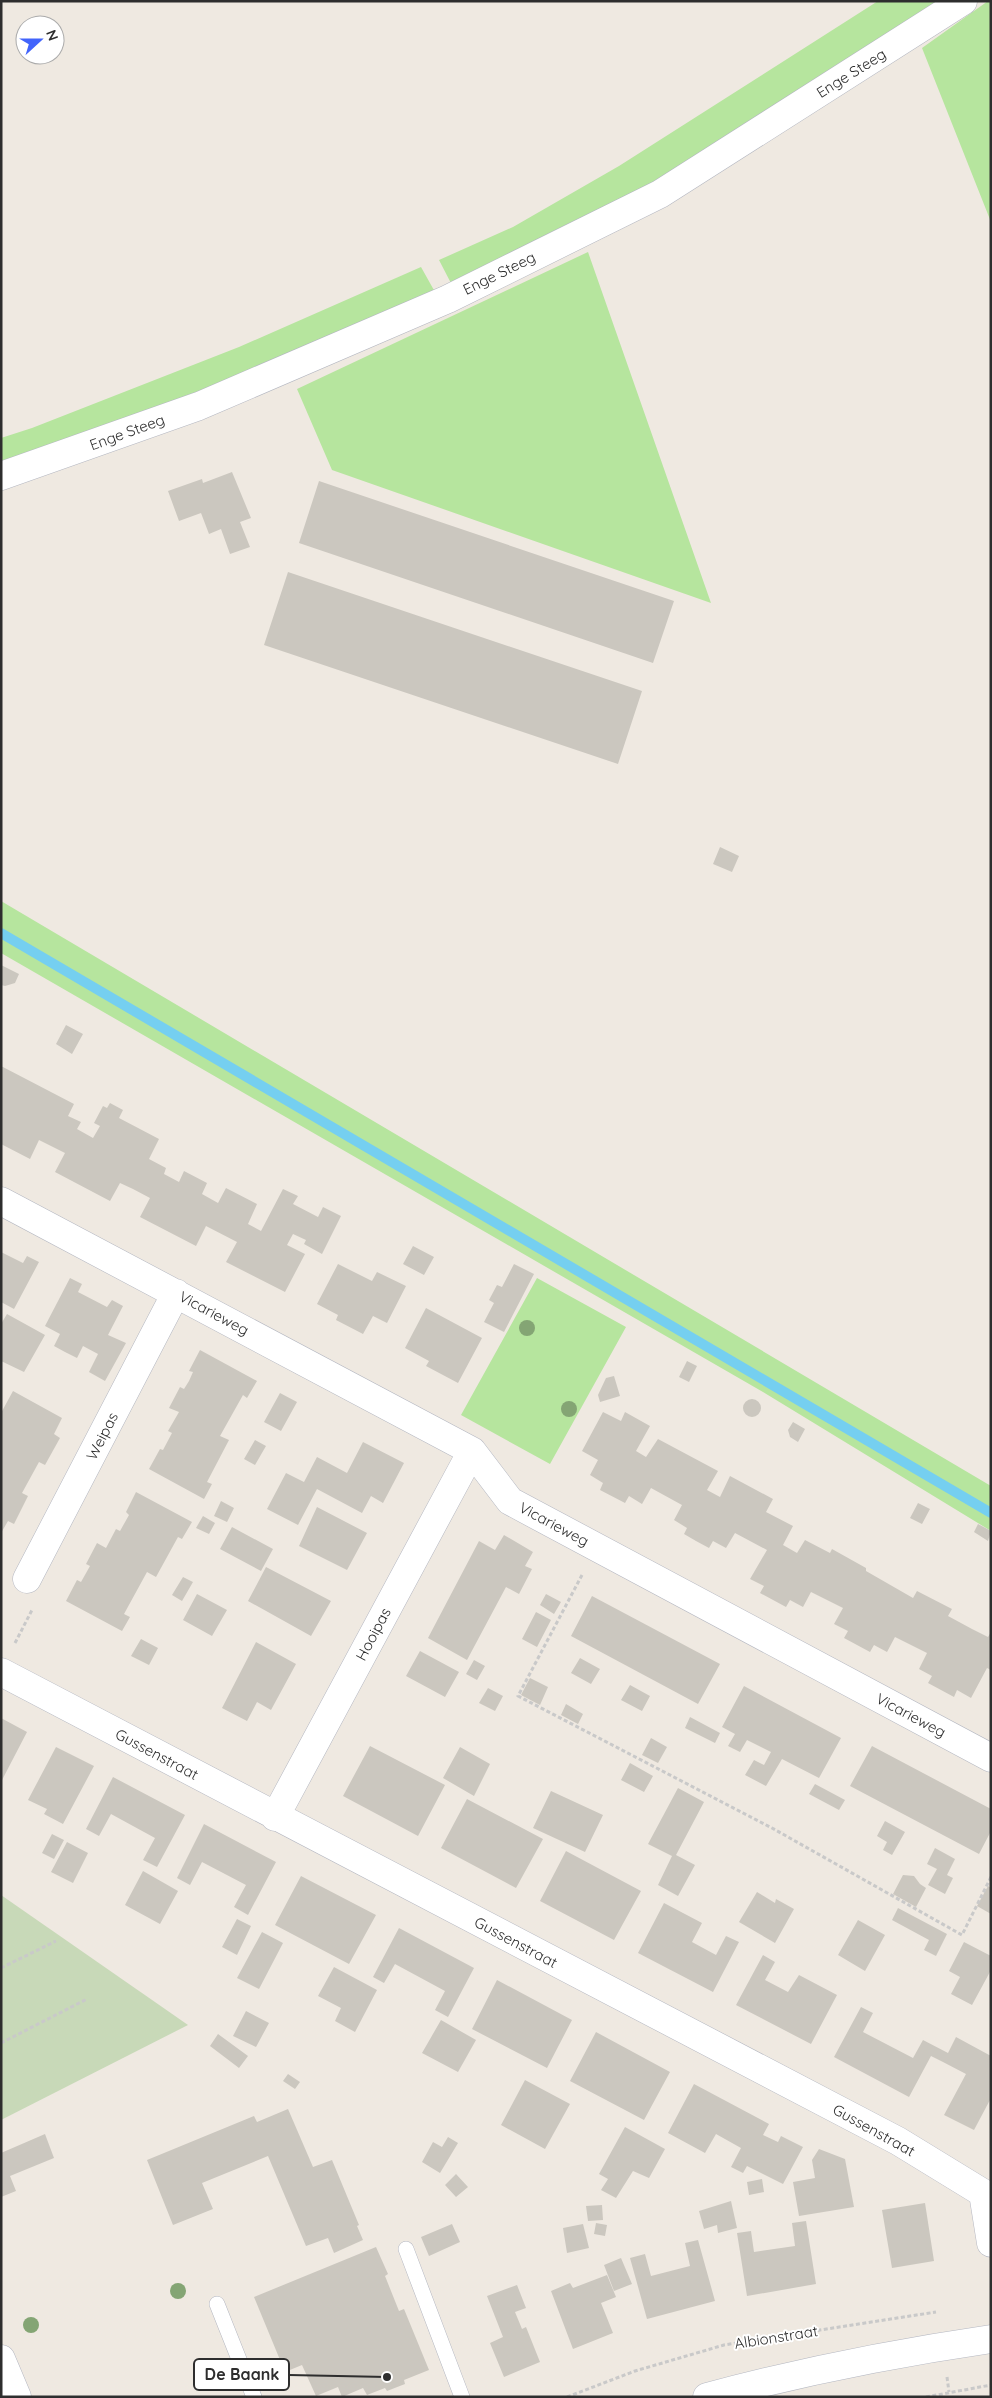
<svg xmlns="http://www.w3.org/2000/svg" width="992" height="2398" font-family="Quicksand,sans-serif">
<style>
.green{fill:#b6e59e}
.cemetery{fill:#c8d9b8}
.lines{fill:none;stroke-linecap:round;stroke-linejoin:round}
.stream{stroke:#75cff0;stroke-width:10}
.building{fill:#cbc7bf}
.service-casing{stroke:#b4b7c1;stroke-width:16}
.minor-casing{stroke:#b4b7c1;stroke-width:29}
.tertiary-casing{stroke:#b4b7c1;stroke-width:29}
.path{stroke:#c9c9c9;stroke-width:3;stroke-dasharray:4 2.5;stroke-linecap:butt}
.service{stroke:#fff;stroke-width:15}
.minor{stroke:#fff;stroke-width:28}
.tertiary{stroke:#fff;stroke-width:28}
.tree{fill:#84a574}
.labels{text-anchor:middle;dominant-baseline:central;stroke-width:4;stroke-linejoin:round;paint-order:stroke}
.street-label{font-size:15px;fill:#2e2e2e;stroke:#fff}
.leader{fill:none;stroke:#2e2e2e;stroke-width:2}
.callout-dot{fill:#2e2e2e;stroke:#fff;stroke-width:2}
.callout{fill:#fff;stroke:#2e2e2e;stroke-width:2}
.callout-label{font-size:16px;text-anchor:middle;font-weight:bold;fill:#2e2e2e}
</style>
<rect width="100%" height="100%" fill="#efe9e1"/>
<path class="green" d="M878,1H941L660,182L454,289L439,260L513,227L619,166Z
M988,1H991V222L922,48Z
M588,252L711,603L332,470L297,389Z
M421,267L435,292L213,386L1,463V438L32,428L239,347Z
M1,901L991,1486V1531L763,1392L1,953Z
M537,1278L626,1327L550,1464L461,1415Z"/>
<path class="cemetery" d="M1,1895L188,2025L1,2120Z"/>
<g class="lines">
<path class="stream" d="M1,933L991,1513"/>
</g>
<path class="building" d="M232,472L251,518L240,522L250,547L230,554L221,529L209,534L201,513L179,521L168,491L202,479L203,483Z
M319,481L674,601L653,663L299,543Z
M288,572L642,691L618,764L264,645Z
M720,847L739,856L732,872L713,864Z
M1,965L19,974L15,983L5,986L1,985Z
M66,1025L83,1034L72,1054L56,1044Z
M1,1066L74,1104L68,1116L81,1122L77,1129L93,1138L100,1126L94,1123L103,1106L107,1108L110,1103L123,1110L119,1118L159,1139L149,1159L166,1168L164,1174L179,1182L184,1171L207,1183L202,1194L218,1203L226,1188L257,1204L248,1224L261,1231L283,1189L298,1196L293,1204L318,1217L323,1207L341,1216L322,1254L304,1244L306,1240L293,1234L287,1245L305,1254L285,1292L226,1262L237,1242L206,1226L196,1246L140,1217L150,1198L133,1189L120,1183L110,1201L55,1172L65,1153L39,1140L30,1159L1,1144Z
M413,1246L434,1257L424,1275L403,1264Z
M1,1252L23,1263L27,1256L39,1262L14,1309L1,1302Z
M338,1264L372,1281L377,1272L406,1286L387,1323L373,1316L363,1334L336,1320L338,1315L317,1304Z
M514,1264L534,1274L504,1332L484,1322L494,1303L489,1300L497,1285L502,1287Z
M70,1278L82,1284L78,1292L107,1307L112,1300L123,1306L108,1335L126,1343L105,1381L89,1372L98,1354L83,1346L77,1358L65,1352L54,1346L60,1334L45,1326Z
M426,1308L482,1338L458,1383L426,1366L429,1361L405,1348Z
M7,1314L45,1335L24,1372L1,1361V1324Z
M200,1350L257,1381L247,1398L243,1395L220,1436L229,1440L207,1482L212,1484L204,1499L149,1469L160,1449L163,1450L172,1433L168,1431L179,1412L169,1408L180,1387L184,1389L189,1381L193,1372L189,1371Z
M687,1361L697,1366L689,1382L679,1377Z
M614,1376L620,1396L600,1402L598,1395L606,1378Z
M13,1391L62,1418L54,1434L60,1438L45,1465L39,1462L22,1493L28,1496L14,1524L8,1521L1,1533V1413Z
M280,1393L297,1402L281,1431L264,1422Z
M743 1408a9 9 0 1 1 18 0a9 9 0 1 1-18 0Z
M603,1412L621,1421L625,1412L650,1426L636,1451L646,1457L658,1439L718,1471L707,1490L720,1497L730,1476L773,1499L766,1512L793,1526L783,1545L797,1553L805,1540L830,1553L832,1549L866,1568V1571L913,1598L917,1591L952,1609L948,1616L972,1629L988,1637L991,1632V1670L987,1668L971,1698L957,1690L954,1697L928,1683L932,1676L919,1669L927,1653L895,1637L887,1652L874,1645L870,1652L844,1638L848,1631L834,1624L843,1608L811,1592L803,1607L790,1600L786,1607L760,1593L764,1586L750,1579L767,1550L735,1533L726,1548L713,1541L709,1548L696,1541L684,1534L687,1528L674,1520L682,1505L651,1488L642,1504L629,1496L625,1503L600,1490L603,1483L590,1475L598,1460L582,1451Z
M793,1422L805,1429L798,1442L790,1437L788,1430Z
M255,1440L266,1446L255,1465L244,1459Z
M363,1442L404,1463L383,1503L371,1496L362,1513L317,1489L298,1525L267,1509L286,1473L304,1482L317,1457L347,1473Z
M136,1492L192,1522L182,1539L178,1537L156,1577L147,1572L124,1614L130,1617L122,1631L66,1601L77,1580L81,1582L90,1566L86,1564L97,1543L106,1548L116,1529L120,1531L129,1515L126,1512Z
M221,1501L234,1508L227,1522L214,1516Z
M918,1503L930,1509L922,1524L910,1518Z
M317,1507L367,1533L347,1570L299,1546Z
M203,1516L215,1523L209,1534L196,1528Z
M978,1524L991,1531L988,1541L974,1532Z
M232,1527L273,1549L261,1571L220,1549Z
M504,1535L533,1552L525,1566L532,1569L519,1594L506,1587L467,1660L428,1638L479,1541L495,1550Z
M266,1567L331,1601L311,1636L248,1601Z
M183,1577L193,1582L182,1601L172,1595Z
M197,1594L227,1610L212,1636L183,1620Z
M546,1594L561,1602L554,1614L540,1605Z
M592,1596L720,1664L698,1704L571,1636Z
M536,1612L551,1620L537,1647L522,1639Z
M141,1639L158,1648L149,1665L131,1656Z
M256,1642L296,1664L271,1710L257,1702L247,1721L222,1708Z
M420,1651L459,1672L445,1697L406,1676Z
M580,1658L600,1669L591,1684L571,1673Z
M474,1660L485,1666L477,1680L466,1674Z
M530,1678L548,1687L540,1705L521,1695Z
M630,1685L650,1696L642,1711L621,1700Z
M744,1686L841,1738L819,1778L782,1759L766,1786L745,1775L754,1760L764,1765L771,1752L747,1740L740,1752L728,1746L735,1734L722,1727Z
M488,1688L503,1696L495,1711L479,1703Z
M566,1704L583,1714L578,1724L561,1715Z
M690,1717L720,1733L715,1743L685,1728Z
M1,1718L27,1732L1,1782Z
M651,1738L667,1747L658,1763L642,1755Z
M370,1746L445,1785L418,1836L343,1796Z
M872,1746L991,1809V1831L979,1854L850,1786Z
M56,1747L94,1766L63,1824L44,1814L47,1809L28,1800Z
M460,1747L490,1764L474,1796L443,1778Z
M630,1763L653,1776L644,1792L621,1780Z
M113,1777L185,1815L157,1867L143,1860L155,1838L111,1814L99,1836L86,1829Z
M815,1784L845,1800L839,1810L809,1794Z
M678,1788L704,1802L676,1855L695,1865L678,1896L658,1885L672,1856L648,1844Z
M551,1791L603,1815L585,1852L533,1828Z
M467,1799L543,1839L516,1888L441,1848Z
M885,1821L905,1832L892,1855L883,1850L887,1842L877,1836Z
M204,1824L276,1862L248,1915L234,1907L246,1885L202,1862L190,1885L177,1878Z
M52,1834L64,1840L54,1859L42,1853Z
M67,1842L88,1853L73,1883L51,1872Z
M935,1848L955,1859L947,1875L953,1878L945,1894L928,1885L937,1869L927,1864Z
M566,1851L641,1891L614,1940L540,1901Z
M143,1871L178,1891L160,1924L125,1905Z
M903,1875L914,1876L920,1884L926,1888L916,1907L893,1894Z
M301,1876L376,1915L349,1964L275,1925Z
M988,1886L991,1888V1914L977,1906Z
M757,1892L775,1903L776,1899L794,1909L775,1943L739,1922Z
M664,1903L702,1923L692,1942L716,1955L726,1936L739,1942L713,1992L638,1953Z
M898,1908L947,1934L936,1956L924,1950L929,1940L892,1920Z
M237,1919L251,1926L237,1955L222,1947Z
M858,1920L885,1935L865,1971L838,1955Z
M399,1928L474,1968L448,2017L435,2010L445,1991L395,1964L384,1983L373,1977Z
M262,1932L283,1943L259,1989L237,1978Z
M964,1942L991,1956V1970L972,2005L951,1994L960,1977L949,1971Z
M763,1955L775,1962L765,1980L788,1992L799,1975L837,1995L811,2044L736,2005Z
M334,1967L377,1990L355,2032L335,2021L341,2008L318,1996Z
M497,1980L572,2020L547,2068L472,2029Z
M861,2007L873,2013L863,2032L913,2058L923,2040L948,2053L956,2037L991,2056V2098L974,2130L944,2115L966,2074L943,2062L931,2056L909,2097L834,2057Z
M246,2011L269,2023L256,2047L233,2036Z
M441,2020L476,2040L458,2072L422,2053Z
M596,2032L670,2072L644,2120L570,2081Z
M218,2034L248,2056L239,2068L210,2046Z
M288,2074L300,2082L295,2089L283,2081Z
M525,2080L570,2104L545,2149L501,2125Z
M694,2084L769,2124L763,2135L778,2142L781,2136L803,2147L783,2184L747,2166L743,2173L731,2167L741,2148L716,2134L705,2153L668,2133Z
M288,2109L313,2167L332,2160L359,2225L357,2226L363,2240L334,2253L328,2238L306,2246L268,2156L202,2183L213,2209L173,2225L147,2160L254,2116L257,2122Z
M625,2127L665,2149L649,2178L633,2171L616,2198L601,2190L608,2179L599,2174Z
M45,2134L54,2158L10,2176L16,2191L1,2197V2153Z
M448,2137L458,2143L440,2173L422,2162L433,2142L442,2147Z
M819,2149L845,2159L854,2207L799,2216L793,2182L815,2178L812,2160Z
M456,2174L468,2187L456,2197L445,2185Z
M762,2179L764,2192L749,2195L747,2182Z
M731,2201L737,2228L718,2233L717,2225L704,2229L699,2211Z
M925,2203L934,2261L892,2268L882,2210Z
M602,2205L603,2220L588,2221L586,2206Z
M806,2221L816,2284L747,2296L737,2233L751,2231L754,2252L795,2246L792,2223Z
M596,2223L607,2225L605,2236L594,2234Z
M452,2224L460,2242L429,2256L421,2237Z
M583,2224L589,2248L567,2253L563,2228Z
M698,2240L715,2301L647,2319L630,2258L645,2254L651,2276L690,2266L685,2243Z
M376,2247L388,2274L385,2276L399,2311L404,2309L429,2370L404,2380L405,2384L387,2391L385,2388L367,2395L363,2388L342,2397L338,2387L316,2396L302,2365L285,2372L254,2297Z
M621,2258L632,2284L614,2291L604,2265Z
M607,2275L616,2297L601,2303L613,2333L573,2349L551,2291L570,2283L573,2288Z
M517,2285L526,2308L515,2312L522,2329L526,2327L540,2362L504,2377L490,2343L503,2337L487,2296Z"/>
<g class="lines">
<g class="service-casing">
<path id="service" d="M406,2249L462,2397
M217,2304L254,2397"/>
</g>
<g class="minor-casing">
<path id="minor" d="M1,476L199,406L448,299L660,194L963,1
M1,1201L472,1451L510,1501L991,1758
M27,1579L176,1293
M1,1672L898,2141L983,2193L991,2243
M275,1817L472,1451
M1,2359L17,2397"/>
</g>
<g class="tertiary-casing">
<path id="tertiary" d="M707,2397C800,2372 895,2353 991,2339"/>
</g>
<path class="path" d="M582,1575L518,1696L772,1828L962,1935L991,1877
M15,1643L32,1610
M1,1968L56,1941
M1,2043L87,1999
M947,2377L949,2392
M567,2397L635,2371L724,2345L936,2312
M926,2397L991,2385"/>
<use href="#service" class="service"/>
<use href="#minor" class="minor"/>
<use href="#tertiary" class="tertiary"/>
</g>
<g class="tree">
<circle cx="527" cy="1328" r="8"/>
<circle cx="569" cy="1409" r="8"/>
<circle cx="178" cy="2291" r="8"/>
<circle cx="31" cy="2325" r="8"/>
</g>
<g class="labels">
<g class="street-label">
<text transform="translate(851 73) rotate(-32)">Enge Steeg</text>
<text transform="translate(499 273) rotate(-26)">Enge Steeg</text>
<text transform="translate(127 432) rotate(-20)">Enge Steeg</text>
<text transform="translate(214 1313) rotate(28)">Vicarieweg</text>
<text transform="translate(102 1436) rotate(-63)">Weipas</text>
<text transform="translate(554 1524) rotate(28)">Vicarieweg</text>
<text transform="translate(373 1634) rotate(-62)">Hooipas</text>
<text transform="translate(911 1715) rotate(28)">Vicarieweg</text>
<text transform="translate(157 1754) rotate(28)">Gussenstraat</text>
<text transform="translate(516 1942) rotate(28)">Gussenstraat</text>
<text transform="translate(874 2130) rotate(29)">Gussenstraat</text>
<text transform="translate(776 2337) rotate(-9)">Albionstraat</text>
</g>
</g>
<path class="leader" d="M387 2377L289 2375"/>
<circle class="callout-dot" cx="387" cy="2377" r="5"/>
<rect class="callout" x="194" y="2359" width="95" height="31" rx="5"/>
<g class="callout-label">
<text x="242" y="2380">De Baank</text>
</g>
<rect width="992" height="2398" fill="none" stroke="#2e2e2e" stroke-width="5"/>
<g transform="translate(40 40) rotate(69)"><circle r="24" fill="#ffffff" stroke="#ababab"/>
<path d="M0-4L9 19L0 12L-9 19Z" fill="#4264fb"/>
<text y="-8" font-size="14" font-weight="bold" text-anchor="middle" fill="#2e2e2e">N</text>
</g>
</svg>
